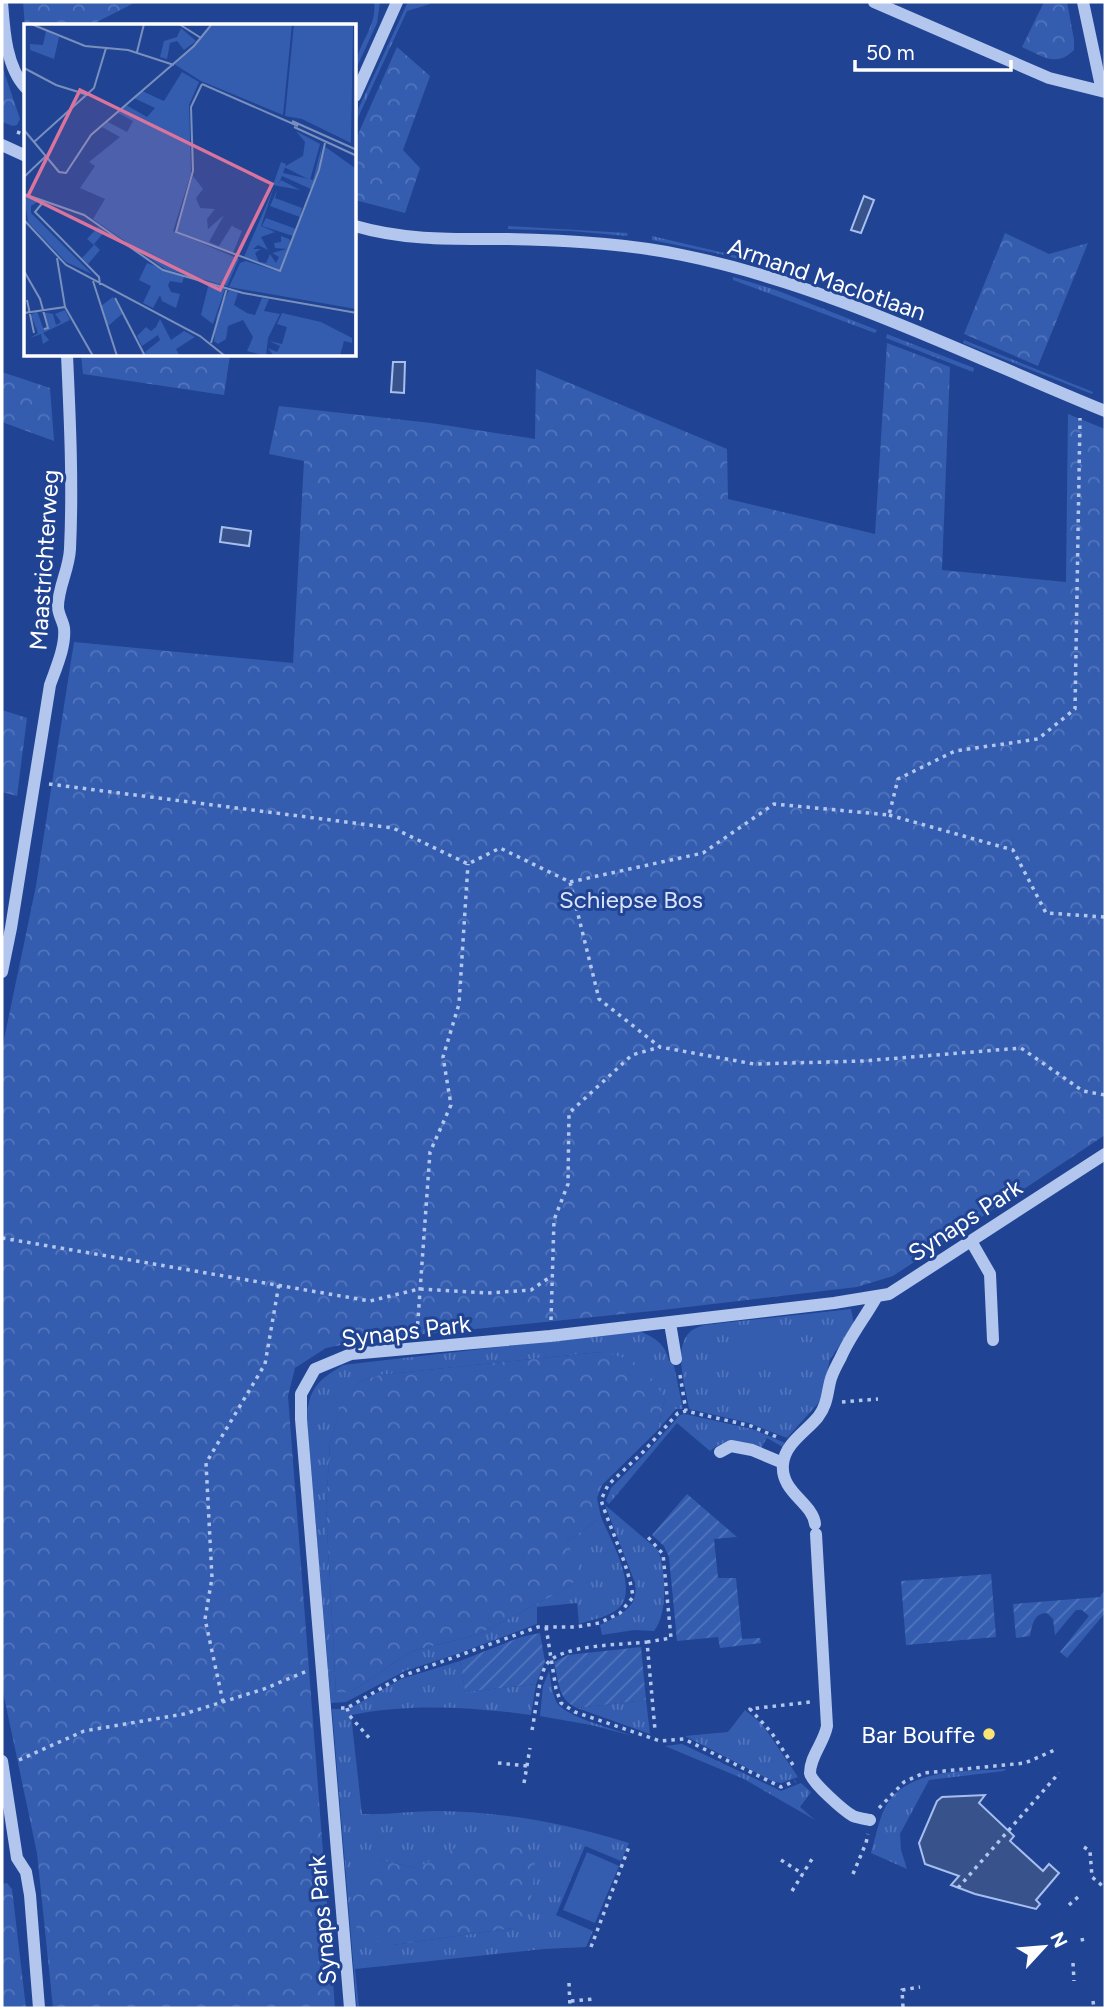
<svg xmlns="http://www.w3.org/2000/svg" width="1107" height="2010" font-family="Figtree,sans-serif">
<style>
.grass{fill:url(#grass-tufts);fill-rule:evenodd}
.forest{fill:url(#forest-crowns)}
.park{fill:#345db0}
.garden{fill:url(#garden-furrows)}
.water{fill:#38528c;stroke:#a7bfef;stroke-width:2}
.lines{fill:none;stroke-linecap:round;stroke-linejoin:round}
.path{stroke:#b3c6ed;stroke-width:3.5;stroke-dasharray:3.5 5;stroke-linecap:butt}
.minor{stroke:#b3c6ed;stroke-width:12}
.poi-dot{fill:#fae574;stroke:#204493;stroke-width:2.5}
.labels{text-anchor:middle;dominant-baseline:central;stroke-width:6;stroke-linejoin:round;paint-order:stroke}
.street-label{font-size:24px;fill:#fff;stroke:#204493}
.park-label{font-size:24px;fill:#d9e3fa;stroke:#204493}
.poi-label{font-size:24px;fill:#fff;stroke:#204493;text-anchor:end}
.inset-road{fill:none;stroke:#798fbe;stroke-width:2}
.view{fill:#da749d;fill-opacity:0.15;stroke:#da749d;stroke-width:3.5}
.inset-edge{fill:none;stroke:#fff;stroke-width:3.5}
</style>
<defs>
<pattern id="grass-tufts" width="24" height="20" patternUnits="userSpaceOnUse" patternTransform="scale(1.75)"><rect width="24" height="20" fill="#345db0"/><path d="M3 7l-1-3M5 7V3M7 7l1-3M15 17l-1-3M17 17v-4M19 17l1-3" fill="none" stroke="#5275bc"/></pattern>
<pattern id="forest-crowns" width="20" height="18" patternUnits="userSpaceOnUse" patternTransform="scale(1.75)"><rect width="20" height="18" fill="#345db0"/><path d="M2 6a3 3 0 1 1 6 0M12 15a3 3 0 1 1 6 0" fill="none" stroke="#5275bc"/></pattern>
<pattern id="garden-furrows" width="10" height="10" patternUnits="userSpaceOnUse" patternTransform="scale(1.75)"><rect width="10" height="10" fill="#345db0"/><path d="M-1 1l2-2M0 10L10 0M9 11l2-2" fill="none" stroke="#5275bc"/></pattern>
</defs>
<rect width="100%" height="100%" fill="#204493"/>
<path class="grass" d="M374,2H380L377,23L355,71C355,46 378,27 374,2Z
M408,2H431L430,4L407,11L355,124V116Z
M508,226L628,233L627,236L571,231L508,229Z
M652,236L750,259L806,278L805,281L725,255L652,240Z
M733,277L776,290L877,330L875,333L733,280Z
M887,334L974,368L973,372L886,338Z
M964,340L1093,392L1092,394L963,343Z
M851,1309L854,1325L830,1359L821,1400L787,1438L749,1423L689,1409C686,1389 673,1349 689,1333C692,1329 699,1327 704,1325Z
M639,1331C655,1338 665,1343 669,1361H673L683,1409H676L657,1431L665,1398L600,1352L379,1375L359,1382L344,1399L330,1442L326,1509L336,1692H351L412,1651L477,1635L556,1594L573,1583L567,1542L601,1517C610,1539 639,1588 619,1608C609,1617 591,1620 579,1624L577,1603L537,1607V1624L457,1654L405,1671L346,1702L331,1703L307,1420C308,1389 317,1381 343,1365Z
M685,1414L752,1429L785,1443L783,1447L767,1438L761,1448C742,1441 727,1437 710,1451L677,1423L609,1504L606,1501L611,1488L645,1454L680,1415Z
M605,1505L658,1550C666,1571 668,1614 654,1631L634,1630L602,1635L600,1625C620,1615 639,1608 635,1583Z
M460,1661L465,1692L536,1684L531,1715C473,1707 409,1703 351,1715L362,1814C387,1815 413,1811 438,1811C504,1812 566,1823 629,1843L621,1861L585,1846L556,1915L593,1931L586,1947L544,1949L355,1969L359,2008H357L332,1709H349L401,1679ZM379,1860L416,1868L514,1928L393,1945Z
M549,1671C551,1681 552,1694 557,1703C568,1718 615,1729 633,1736L591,1725L540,1716L543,1686Z
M646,1700L650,1734L577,1708Z
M745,1710L762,1724L798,1777L781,1783L772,1781L685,1736L728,1732Z
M682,1744L781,1791L801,1783L811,1792L800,1807L815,1820L744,1779L665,1746Z
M1006,1769L1004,1771L929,1780L900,1834L901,1850L907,1869L871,1853C876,1837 879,1815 889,1801C914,1767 969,1772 1006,1769Z"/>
<path class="forest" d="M23,2H136L89,26H26V40Z
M1044,2H1067L1074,40V50C1056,68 1042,56 1022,47Z
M397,47L430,76L403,150L420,168L405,213L355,200V141Z
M2,66L20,119L17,125L13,126L2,122Z
M1005,233L1049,254L1088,243L1038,366L964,334Z
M887,343L950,367L942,570L1066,582L1068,414L1105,429V1135L893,1276L857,1287L662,1310L367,1340L326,1348L295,1368L288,1396L335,2008H53L37,1853L2,1687V1049L36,886L74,642L293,663L304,461L269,454L279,406L431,423L535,439L536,369L727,449L728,499L875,534Z
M81,355H230L224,395L83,374Z
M2,372L50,388L54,441L2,422Z
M2,710L27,718L17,796L2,792Z
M600,1352C640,1360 643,1365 665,1398L657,1431L602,1485L597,1498L601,1517L567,1542L578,1566L573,1583L556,1594L477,1635L412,1651L351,1692H336L326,1509L330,1442L344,1398L359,1382L379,1375Z
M498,1842L522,1849L535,1862C533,1883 533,1916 514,1928L393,1945L358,1938L352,1897L368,1862L379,1860L416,1868L463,1844Z
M7,1883L12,1889L26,2008H2V1884Z"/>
<path class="park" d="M795,1329L800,1364L740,1373L734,1338Z
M587,1852L619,1866L595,1923L563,1910Z"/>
<path class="garden" d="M687,1494L737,1537L714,1539L718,1578H736L742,1639L760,1638L761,1643L720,1648L718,1637L677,1641L669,1557L664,1546L652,1535Z
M991,1574L996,1637L906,1645L901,1581Z
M1105,1590V1613L1067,1658L1060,1652L1089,1616L1082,1610H1076L1055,1635L1053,1619L1047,1613C1034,1613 1032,1625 1030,1636L1016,1638L1013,1604L1100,1597Z
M540,1633L545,1662L536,1684L465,1692L460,1661L521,1637Z
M641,1647L646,1700L577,1708C557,1699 559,1681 554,1662L568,1655Z"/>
<path class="water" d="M864,196L874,200L861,233L851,230Z
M393,362H405L404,393L391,392Z
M222,527L251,531L249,546L220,542Z
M985,1795L979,1803L1014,1836L1010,1841L1043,1871L1049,1864L1059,1873L1036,1900L1040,1904L1036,1909L975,1894L951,1885L959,1876L925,1864L919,1843L937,1801L942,1797Z"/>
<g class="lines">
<path class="path" d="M17,132L26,135
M49,784L393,828L468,864L500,848L570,882L599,999L660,1047L754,1064L863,1061L1021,1048L1083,1091L1105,1095
M889,815L1013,850L1046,913L1105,917
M570,882L703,853L774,804L889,815L898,779L955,751L1038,739L1075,709L1080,418
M2,1238L370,1301L419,1289L488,1293L531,1290L553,1275
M551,1320L554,1220L568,1184L569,1113L632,1055L660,1047
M417,1333L430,1152L451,1105L443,1057L459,1004L468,864
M680,1375L686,1411
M842,1402L878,1399
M546,1627L556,1689L561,1703L575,1712L660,1741L684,1739L781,1787L795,1781
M647,1642L671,1638L663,1554L647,1536
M223,1702L205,1619L212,1578L206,1463L265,1364L279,1284
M341,1708H347L402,1676L538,1627H576L599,1623L620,1613L633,1597C629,1566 611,1531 601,1500L608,1485L643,1452L678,1413L686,1411L751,1426L779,1438
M347,1708L349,1715L371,1740
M532,1730C535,1716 539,1676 546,1665C560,1644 623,1645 647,1642L655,1730
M19,1760L84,1731L184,1714L264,1689L307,1671
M498,1763L527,1766
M793,1765L771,1732L750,1709L810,1702
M524,1783L530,1748
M879,1808L904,1782L924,1773L1025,1763L1057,1749
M1084,1847L1090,1851L1092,1877L1105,1888
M781,1860L803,1874
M853,1874L866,1843L868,1834
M958,1888L1059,1773
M792,1891L812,1859
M1069,1905L1078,1897
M1082,1938L1083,1943
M591,1947L630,1844
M1073,1963L1074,1981
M569,1983L570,2008
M571,2001L593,1999
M1093,2001L1094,2008
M903,2007L902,1990L920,1987"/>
<path class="minor" d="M2,2C4,30 6,67 26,88
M874,2L1049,78L1105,92
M1083,2L1102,91
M355,96L397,2
M2,145L26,156
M355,226C406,241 456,239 508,239C566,240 625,243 682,255C830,285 967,355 1105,411
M2,972L11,928L50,685C56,668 66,646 64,628C63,621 58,614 58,607C58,587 69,570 70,549C73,485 70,420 67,355
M971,1241L990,1274L993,1340
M670,1323L676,1359
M720,1452L731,1446L752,1450L783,1463
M815,1524C813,1503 780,1492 783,1464C785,1443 807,1431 818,1417C827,1405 827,1395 830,1382C832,1373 837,1365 841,1357C850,1336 866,1316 877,1296
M816,1534L827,1726C824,1743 810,1756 810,1773C811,1782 844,1811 853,1816C858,1818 865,1819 870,1820
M2,1761L17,1858L26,1872L30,1895L39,2008
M350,2008L301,1419V1394L315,1369L351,1354L550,1336L834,1303L889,1294L1105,1154"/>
</g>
<circle class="poi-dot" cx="989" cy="1734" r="7"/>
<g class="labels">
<g class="street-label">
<text transform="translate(827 279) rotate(19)">Armand Maclotlaan</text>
<text transform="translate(44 560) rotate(-86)">Maastrichterweg</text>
<text transform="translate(965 1220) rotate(-33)">Synaps Park</text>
<text transform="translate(406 1331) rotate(-7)">Synaps Park</text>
<text transform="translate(322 1920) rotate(-95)">Synaps Park</text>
</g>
<g class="park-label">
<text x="631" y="899">Schiepse Bos</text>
</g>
<g class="poi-label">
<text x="975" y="1734">Bar Bouffe</text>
</g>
</g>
<g transform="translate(24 24)">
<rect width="332" height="332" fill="#204493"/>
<path d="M298,121L295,145L287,165L258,152L254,161L257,156L276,166L249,161L257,138L262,140L259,149L289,156ZM169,152L179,165L172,174L176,184L191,185L183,195L184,205L200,191L185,218L195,222L210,198L208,202L218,207L209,229L152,207ZM250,163L237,202L251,208L237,213L244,226L234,221L229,225H237L231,229L235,238L242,239L246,230L252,239L255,233L248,229L263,225L251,224L250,219L257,218V212L265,215L267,218L256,246L220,233ZM253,166L251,174L278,184L276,193L246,182ZM205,266L214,269L210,281L223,289L231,291L238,274L245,275L240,287L256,290L244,314L242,332L223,327L229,313L219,296L204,302L202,315L194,320L190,317L193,291ZM41,286L46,296L19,309L25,316L19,320L17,310L6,314L14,309L7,291L13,287L19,304H25L18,288L29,290L32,301L37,298L31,290ZM258,289L297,298L328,314V319L320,317L316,332H250L244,324L253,328L256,322L245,317L258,320L263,303L253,300Z" fill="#345db0"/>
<path d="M190,0H268L259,91L177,57L150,40ZM270,0H329L327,119L278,95L261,92ZM157,4L172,17L160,26L153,17L146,19L143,35L136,33L140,17L153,13ZM22,7L35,13L30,35L6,26V20L19,21ZM158,48L175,58L165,81L167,150L149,207L215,235L203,262L141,245L69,195L81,175L56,164L71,142L65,138L96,113L78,103L84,98L103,108L109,97L94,89L102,81L123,93L131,84L110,74L118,67L140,77ZM272,107L296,120L286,156L260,143L279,132L281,118ZM300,122L331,144L332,285L205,263L216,239L222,237L256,248L296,146ZM0,171L17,176L7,182V189L68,250L42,238L4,198ZM169,174L182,191V217L154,204L163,175ZM242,194L272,205L269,212L238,202ZM74,203L81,207L70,220L76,226L64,240L58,234L70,221L63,215ZM123,239L160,253L158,259L146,257L144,261L147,268L156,270L152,284L138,277L136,271L129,284L119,279L127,262L115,256ZM185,259L201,265L189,300L177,291ZM89,273L98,290L84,302L77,282ZM136,295L147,316L160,307L171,313L152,325L156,332H123L121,328L136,316L134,311L118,322L113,312L122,303L127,307L132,303Z" fill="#345db0"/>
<path class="inset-road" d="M7,0L61,22L104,26L150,41M155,0L177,14M331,0L333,85M113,28L120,0M0,44L32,61L64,71M178,60L167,83L169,147L152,208L256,247L295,146L301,119M178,60L274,102M268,97L333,126M270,103L333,132M0,106L35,148L42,149L67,111L170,22L188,0M10,118L70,64L82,24M0,153L22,132M0,170L60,191L139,246L219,269L333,289M20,177L11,188L75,253L76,261M0,196L42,241L176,312L201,332M33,234L41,283L69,332M0,247L16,275L24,304L20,305M69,257L93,332M91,274L121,332M3,276L10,309M0,289L41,283M331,289V332M187,319L203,264"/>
<path class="view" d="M56,66L248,160L196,266L4,172Z"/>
<rect width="332" height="332" class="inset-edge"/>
</g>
<rect width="1107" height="2010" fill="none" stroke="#ffffff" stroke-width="7"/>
<g transform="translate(1044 1947) rotate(64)" stroke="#204493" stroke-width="5" paint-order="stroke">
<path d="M0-5L12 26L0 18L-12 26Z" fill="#ffffff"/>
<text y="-10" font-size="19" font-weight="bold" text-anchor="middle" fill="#ffffff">N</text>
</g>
<path d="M855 60v10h156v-10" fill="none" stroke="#ffffff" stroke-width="3.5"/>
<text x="866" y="60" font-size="21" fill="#ffffff" stroke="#204493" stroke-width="5" paint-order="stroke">50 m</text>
</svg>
